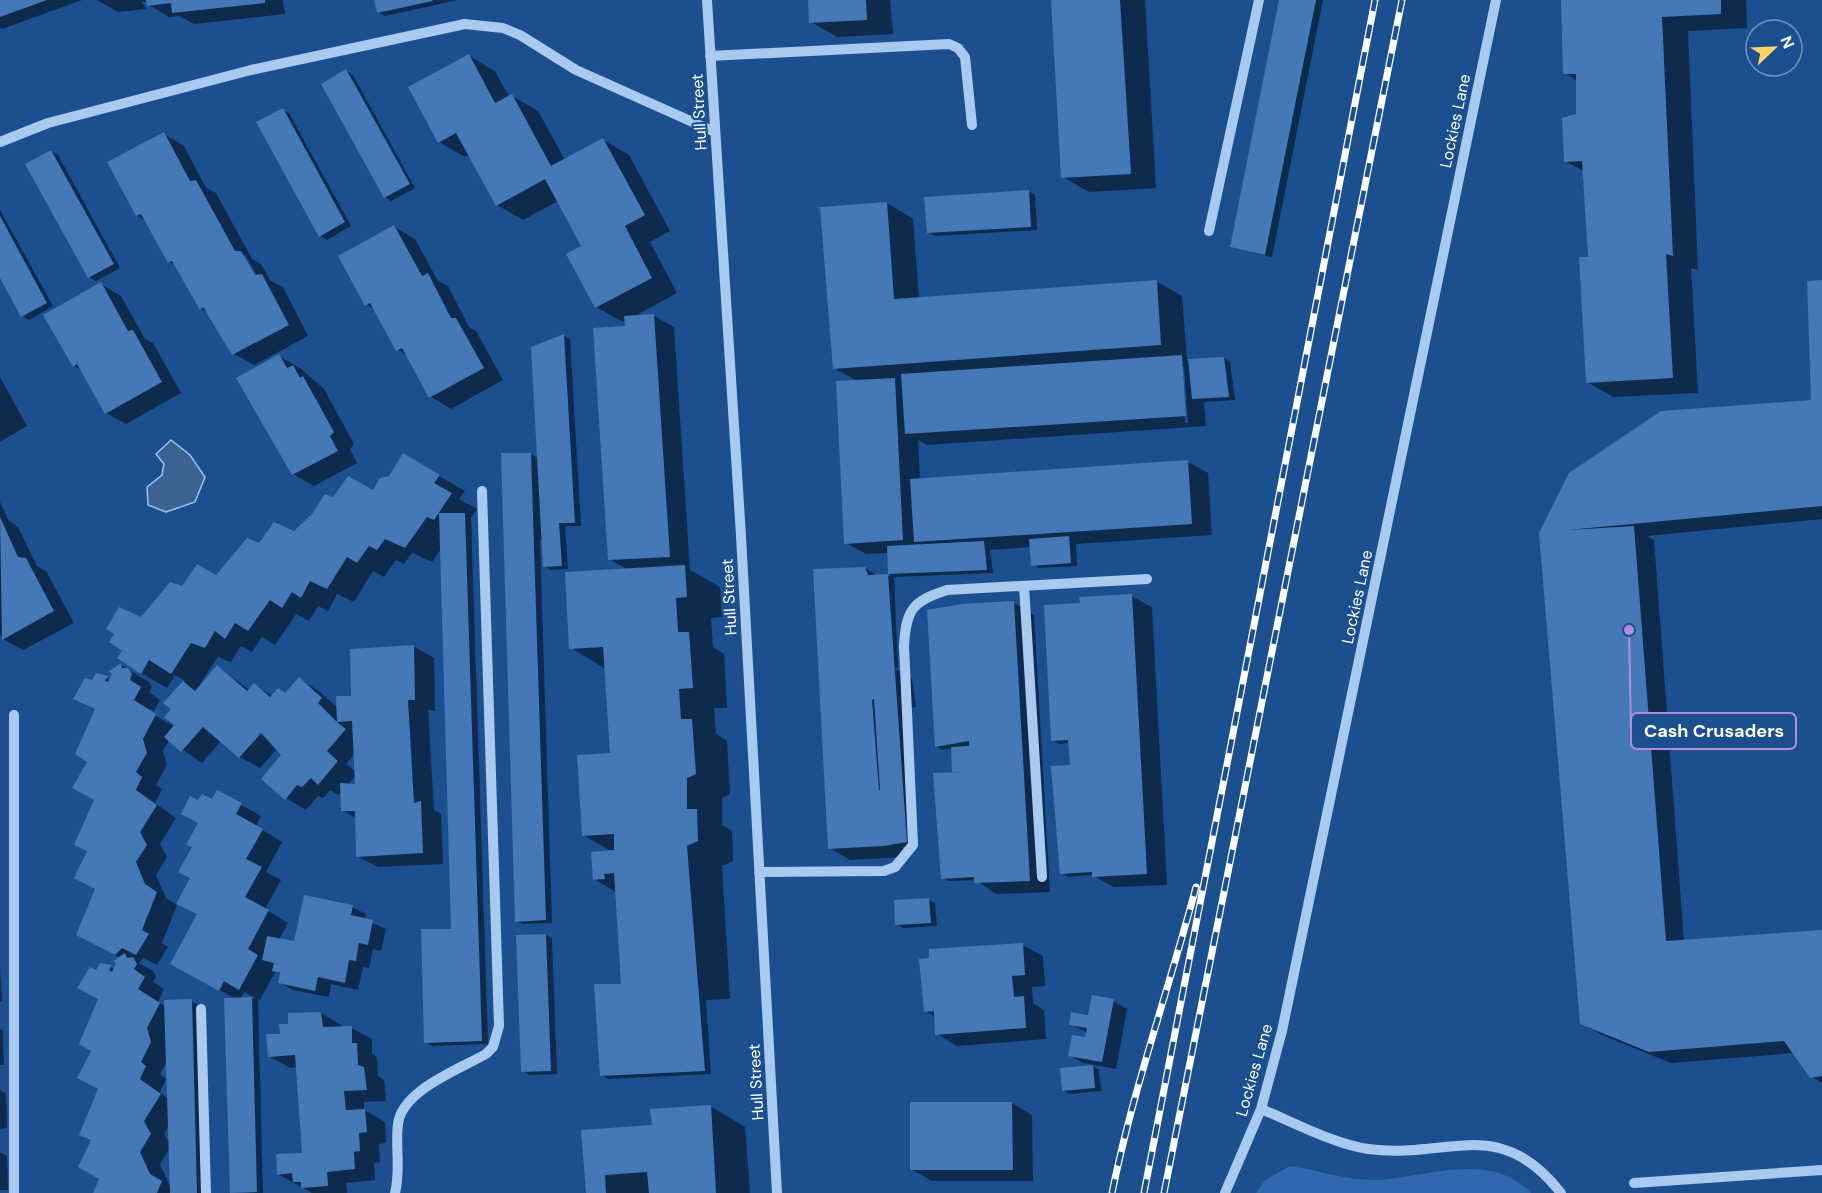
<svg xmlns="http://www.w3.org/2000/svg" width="1822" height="1193" font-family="'DM Sans',sans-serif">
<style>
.green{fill:#2e69ad}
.water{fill:#3c6290;stroke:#9cc4f0;stroke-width:1.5}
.shadow{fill:#0007;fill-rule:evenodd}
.building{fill:#4478b7;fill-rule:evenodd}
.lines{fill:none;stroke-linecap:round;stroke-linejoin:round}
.minor{stroke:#a9c9ee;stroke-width:10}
.rail-casing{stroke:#fff;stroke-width:7}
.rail{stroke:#1b4f8f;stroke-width:4.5;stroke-dasharray:14;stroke-linecap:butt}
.labels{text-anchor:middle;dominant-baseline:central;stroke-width:4.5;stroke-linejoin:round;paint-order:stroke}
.street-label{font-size:16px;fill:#fff;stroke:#1b4f8f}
.leader{fill:none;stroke:#b68bdc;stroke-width:2}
.callout-dot{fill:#b68bdc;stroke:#1b4f8f;stroke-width:2}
.callout{fill:#1b4f8f;stroke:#b68bdc;stroke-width:2}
.callout-label{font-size:18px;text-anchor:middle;font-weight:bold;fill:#fff}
</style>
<rect width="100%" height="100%" fill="#1b4f8f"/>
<path class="green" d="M1290,1166C1318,1170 1348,1181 1377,1180C1426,1177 1491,1150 1531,1193H1256L1265,1180Z"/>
<path class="water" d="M171,440L190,455L205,477L195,502L166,512L148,505L147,487L162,475L164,464L156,454Z"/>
<path class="shadow" d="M0,0H82L2,29L0,27Z
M283,0L285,14L194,24L179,16L169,17L149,5L148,2H142L146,9L118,12L97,0Z
M376,0H458L385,16L378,12Z
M809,0H890L893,34L837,37L811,22Z
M1052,0H1145L1156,188L1089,192L1063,177Z
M1280,0H1323L1272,257L1231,247Z
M1562,0H1746L1747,28L1688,31L1698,270L1691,268L1698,393L1613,397L1587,382L1590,258L1585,172L1565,161L1578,115L1577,81L1565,73Z
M469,56L495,71L509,97L512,96L538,111L565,160L603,140L629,155L670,231L650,242L677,293L633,317L654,316L674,327L690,570L720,587L722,617L711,618L713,647L724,654L727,708H714L716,734L727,741L730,794L722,798V825L732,831L733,861L722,866L730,999L706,1000L711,1074L608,1079L602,1075L596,985L622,984L616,892L594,879L611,851L583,835L611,754L606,669L571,648L629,570L609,559L626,320L623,322L596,307L583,247L558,201L523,220L497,205L470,154L465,157L439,142Z
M346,71L353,75L415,188L391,201L385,197Z
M283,110L289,113L351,226L327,240L320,236Z
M164,134L184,146L206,188L216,193L252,259L261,264L271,281L283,287L308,336L254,365L234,354L209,314L201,309L177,266L169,262L146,221L137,215ZM242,255H245L260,281L258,282Z
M51,151L58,155L120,268L96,281L89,277L27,164Z
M1028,191L1035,195L1037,230L935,236L928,232Z
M887,203L913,219L919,298L1156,281L1182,296L1187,360L1224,358L1230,362L1235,400L1204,402L1206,426L927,445L918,440L920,480L1188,462L1208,473L1212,535L1076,544L1077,566L1039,568L1033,565L1031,547L990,550L993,573L894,577L898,668H894L912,679L916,707L903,709L913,845L903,847V857L850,860L830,848L865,568L878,576H890L889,553L866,554L846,543L857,381L834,368ZM1181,367H1184L1188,423H1185Z
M0,210L53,306L29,320L22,316L0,275Z
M394,227L415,239L438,281L448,286L469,327L476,331L503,380L451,409L431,397L408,356L398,350L376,310L367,305Z
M1822,282V519L1647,536L1654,540L1684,941L1822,931V1083L1811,1076L1794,1053L1671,1063L1602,1035L1581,1023L1541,533L1813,402Z
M101,284L121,296L145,339L153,343L181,393L126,424L106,413L82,370L74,366Z
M564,336L570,339L581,526H565L568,569L551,570L544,566L543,540H540L552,923L523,924L516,921L531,454L538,458Z
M279,356L300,368L324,389L354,444L350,449L357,463L314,486L293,474Z
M0,377L27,426L0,442Z
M403,455L465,491L459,499L477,509L471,518L488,1044L432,1046L426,1042L453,930L441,549L432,562L412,553L404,564L396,560L384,577L373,571L354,602L337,594L328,611L318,606L309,621L296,614L275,645L262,637L252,652L241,646L231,662L218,657L199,685L217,667L250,690L254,685L273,696L286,694L299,679L319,691L338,708L413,646L434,658L435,711L428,710L434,810L441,814L443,864L378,867L357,856L356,818L342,810L341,793L339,795L330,790L323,798L318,796L306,810L286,798L283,755L277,749L260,768L240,757L221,741L202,763L169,740L163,751L167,765L156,785L162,789L155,803L176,818L160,844L167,857L156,875L166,898L177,905L162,943L168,947L157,965L143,958L139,963L153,971L156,976L153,982L164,989L158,1002L166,1007L191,1001L198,1005L203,1193H95L101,1179L92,1141L81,1134L100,1089L93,1051L100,1000L97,972L101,964L115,969L120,958L77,935L97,889L88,852L96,800L89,761L96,710L75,698L97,675L110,680L121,665L149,682L152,687L149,692L160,700L154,711L150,709L149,712L175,727L173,709L166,703L185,681L175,675L167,688L141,673V619L183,588L217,577L260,544L294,533L334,498L374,492L390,477ZM355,753L356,772L346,764ZM356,775L357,785H348ZM167,1061L168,1099L160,1092L166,1079L160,1074ZM169,1125L170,1144L164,1134ZM170,1148L171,1189L160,1164Z
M0,502L9,521L18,527L37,566L46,571L74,623L23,650L3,639L0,633Z
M1131,596L1152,607L1167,885L1114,887L1092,875L1068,877L1061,873L1071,766L1069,743L1059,744L1053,740L1081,604Z
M1014,603L1034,615L1050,892L996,894L976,880L949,881L943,878L957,773L953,771L952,748L942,750L936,746Z
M218,792L261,816L256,826L282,842L266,872L281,880L265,909L288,923L279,940L295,943L352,907L366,914L365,920L386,929L381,951L373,949L369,968L363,967L358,990L331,984L329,997L293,990L280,982L281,975L275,972L260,1000L258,999L263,1193L231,1192L236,999L192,975L198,914L192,878L194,847L200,823L199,802L213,801ZM244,992L256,998L241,999Z
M929,900L935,903L937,926L903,928L897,924Z
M546,935L552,939L557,1074L529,1075L523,1071Z
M1022,945L1043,956L1045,986L1032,987L1033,1003L1044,1010L1046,1039L957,1046L937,1034L936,1017L925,1011Z
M0,967L2,1002H0Z
M1113,1001L1127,1009L1116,1069L1083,1063L1069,1055L1087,1039L1088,1033L1070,1024L1089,1017Z
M321,1013L341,1025L342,1028H351L372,1039V1054L377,1057L378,1076L384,1080L386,1101L364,1102V1110L385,1122L386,1143L379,1144L380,1162L374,1163L375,1180L346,1183L347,1193H312L278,1174L304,1154L298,1067L290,1068L269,1056L290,1025Z
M0,1029L3,1031L4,1065H0Z
M1093,1066L1099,1070L1101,1091L1069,1094L1063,1090Z
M0,1090L6,1094L7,1128L0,1129Z
M1012,1103L1032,1115L1033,1181H932L911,1169Z
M710,1106L745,1127L750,1193H587L583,1131L654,1127Z
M0,1152L7,1156L8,1190H0Z"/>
<path class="building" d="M0,0H47L0,17Z
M146,0H265V3L172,13L171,3L147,6Z
M374,0H432L433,1L377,13Z
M808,0H866L867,20L809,23Z
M1051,0H1120L1131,174L1061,178Z
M1279,0H1316L1265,255L1230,247Z
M1561,0H1721V14L1662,17L1673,256L1666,254L1673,378L1586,383L1579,257H1588L1582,161L1564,162L1562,118L1576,114V74H1563Z
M469,54L495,103L512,94L551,166L603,138L645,215L625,226L652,278L595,308L566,254L581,246L545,179L496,206L456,133L438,143L408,87Z
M346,69L410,184L384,198L321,84Z
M283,108L345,222L319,237L256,122Z
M164,132L190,181L196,180L235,251H241L255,275L262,274L289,325L232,355L203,307L200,310L172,261L168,263L141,214L136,216L107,162Z
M51,150L114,264L88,278L25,164Z
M1029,190L1031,227L927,233L924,197Z
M887,202L894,299L1157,280L1161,345L833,369L820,207Z
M0,216L47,303L21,317L0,278Z
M394,225L422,276L428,273L451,318H456L484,368L429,398L402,348L396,351L370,303L365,306L338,256Z
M1822,280V506L1568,530L1634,526L1666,941L1822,930V1076L1810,1078L1784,1041L1649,1052L1580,1024L1539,533L1569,473L1661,411L1811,400L1807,281Z
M101,282L128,331L133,330L162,382L105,414L77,364L73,367L43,315Z
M654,314L670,557L608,560L593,328L625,326L624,316Z
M564,334L575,523H559L562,566L543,567L531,347Z
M279,354L287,368L293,365L300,378L303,376L334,432L330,436L338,451L292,475L236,378Z
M1182,355L1186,416L905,434L901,374Z
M1224,357L1229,397L1192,399L1188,359Z
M895,378L903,540L844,544L836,381Z
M403,453L440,475L434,483L452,493L434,520L427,517L405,548L385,539L377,550L369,546L357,563L347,557L327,589L310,581L301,598L292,592L282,608L270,600L248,631L235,623L225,639L215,631L205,648L191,643L171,674L149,660L141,674L117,658L122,651L109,642L114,634L106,629L119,607L141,617L170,582L182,586L197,564L216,575L247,538L259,543L274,522L294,531L312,514L325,494L333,497L348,476L373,490L380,478L389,476Z
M501,453H531L546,920L515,922Z
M1188,460L1192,524L914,542L910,479Z
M439,513H465L482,1041L424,1043L421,929H451Z
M0,517L18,557L26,558L54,611L2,640Z
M1069,536L1071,563L1031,566L1029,539Z
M984,541L987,570L888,574L887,546Z
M685,565L687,597L676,598L678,632H689L693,688L679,689L681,719H692L696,774L687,778V809H697L698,841L687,846L705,1071L600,1076L594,984H621L614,873L604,874L605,879L593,880L591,852L614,850V834L582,836L577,755L610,753L603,647L569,649L565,572Z
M865,567L868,575L888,574L907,842L884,846L828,849L813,569ZM874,699L880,790H879L872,700Z
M1132,594L1147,874L1092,877V872L1060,874L1051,766L1070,765L1068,740L1051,741L1044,605L1080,603L1079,597Z
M1014,601L1030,881L974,883V877L941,879L933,773L961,772H952L951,747L969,746V741L935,747L927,610L961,604Z
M414,645L415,700H408L414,803L421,801L423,853L356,857L355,811H341L340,783L355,784L352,721L337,722L346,729L327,751L338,761L318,785L311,778L302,787L297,785L285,800L261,779L281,755L261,733L239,758L203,727L181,752L164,737L174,725L164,717L171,709L163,703L183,681L195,691L217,665L247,691L254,683L270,697L278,688L285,693L299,677L322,698L318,703L337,722L336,696H351L350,649Z
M121,663L122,668H128L132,674L130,680L141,687L134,700L156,714L143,739L147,753L136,772L142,777L136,790L157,805L140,832L147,845L136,862L145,884L157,892L142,930L149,934L136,955L122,948L115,955L76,935L95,889L74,878L87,851L74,845L94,800L72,788L87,762L75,754L95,709L73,699L85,678L92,680L96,673L108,676L105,681L108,682L112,673L108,672Z
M217,790L242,803L236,814L263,829L246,859L262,867L245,897L269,910L248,949L258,955L239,990L224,981L219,991L170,964L197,914L176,904L190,878L178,872L192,847L186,845L198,823L181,814L190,796L198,800L202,794L212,799Z
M304,895L353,905L351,915L373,920L368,945L359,943L356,961L349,960L345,983L318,977L315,991L278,983L280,973L272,971L274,963L262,960L267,936L294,941Z
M929,898L931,923L895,925L894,900Z
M546,934L551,1071L521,1072L516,935Z
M1023,943L1025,975L1012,976L1014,997L1024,996L1026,1028L935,1035L934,1011L924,1012L919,959L929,958V949Z
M125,953L127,958L133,957L137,964L134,969L145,977L138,989L160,1003L147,1028L151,1042L141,1062L146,1066L140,1079L161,1094L144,1121L151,1134L140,1152L150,1174L162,1181L157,1193H93L99,1179L78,1167L91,1140L79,1135L98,1089L77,1078L91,1051L79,1044L98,999L77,988L90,967L96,970L100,963L112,965L109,970L112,972L116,963L113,961Z
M1092,995L1114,999L1102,1062L1068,1056L1072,1035L1085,1037L1087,1028L1069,1025L1071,1012L1088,1015Z
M252,997L257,1192L230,1193L224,998Z
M192,999L197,1193H170L164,1000Z
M321,1012L323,1027L352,1026V1043H357L358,1065L364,1067L367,1090L344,1091L346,1110L365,1109L367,1132L359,1133L360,1151L354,1152L355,1169L327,1172L328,1186L301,1188V1182H293L292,1173L277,1175L276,1154L302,1153L295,1055L268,1057L266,1034H280L279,1024H288V1013Z
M1093,1065L1095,1088L1062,1091L1060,1068Z
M910,1102H1012L1013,1170H910Z
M711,1105L716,1193H649L647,1172L605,1175L606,1193H586L581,1130L652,1125L650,1109Z"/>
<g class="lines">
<path class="minor" d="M707,0L741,536L777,1193
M710,56L949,44L958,48L965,57L972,125
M0,142L48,123L251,70L465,24L503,28L520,35L576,70L715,132
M1209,231L1259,0
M1024,586L1042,877
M759,872L884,871L895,867L913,845L904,646C906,609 913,601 947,590L1147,579
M201,1009L206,1193
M1261,1109C1293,1122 1334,1144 1368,1149C1448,1160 1498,1113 1561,1193
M1634,1183L1822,1170
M14,1193V715
M395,1193C401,1170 395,1147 398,1124C402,1090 460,1069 486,1054L493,1047L499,1026L482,491
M1225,1193L1261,1109L1282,1031L1496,0"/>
<g class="rail-casing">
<path id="rail" d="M1112,1193C1133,1089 1169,989 1196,887
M1144,1193L1375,0
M1164,1193L1402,0"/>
</g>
<use href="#rail" class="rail"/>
</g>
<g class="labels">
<g class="street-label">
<text transform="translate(699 112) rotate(-93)">Hull Street</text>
<text transform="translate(1455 121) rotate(-78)">Lockies Lane</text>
<text transform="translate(729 597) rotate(-93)">Hull Street</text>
<text transform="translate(1357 597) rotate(-78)">Lockies Lane</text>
<text transform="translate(1254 1070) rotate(-74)">Lockies Lane</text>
<text transform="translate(756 1082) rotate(-93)">Hull Street</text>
</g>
</g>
<path class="leader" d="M1629 630L1631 731"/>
<circle class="callout-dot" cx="1629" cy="630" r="6"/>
<rect class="callout" x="1631" y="713" width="165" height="36" rx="6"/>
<g class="callout-label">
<text x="1714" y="737">Cash Crusaders</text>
</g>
<g transform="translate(1774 48) rotate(67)"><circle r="28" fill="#1b4f8f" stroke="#7695bc" stroke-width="1.5"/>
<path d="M0-4.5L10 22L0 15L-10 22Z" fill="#ffd166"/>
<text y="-9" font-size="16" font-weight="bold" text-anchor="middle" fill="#ffffff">N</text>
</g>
</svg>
